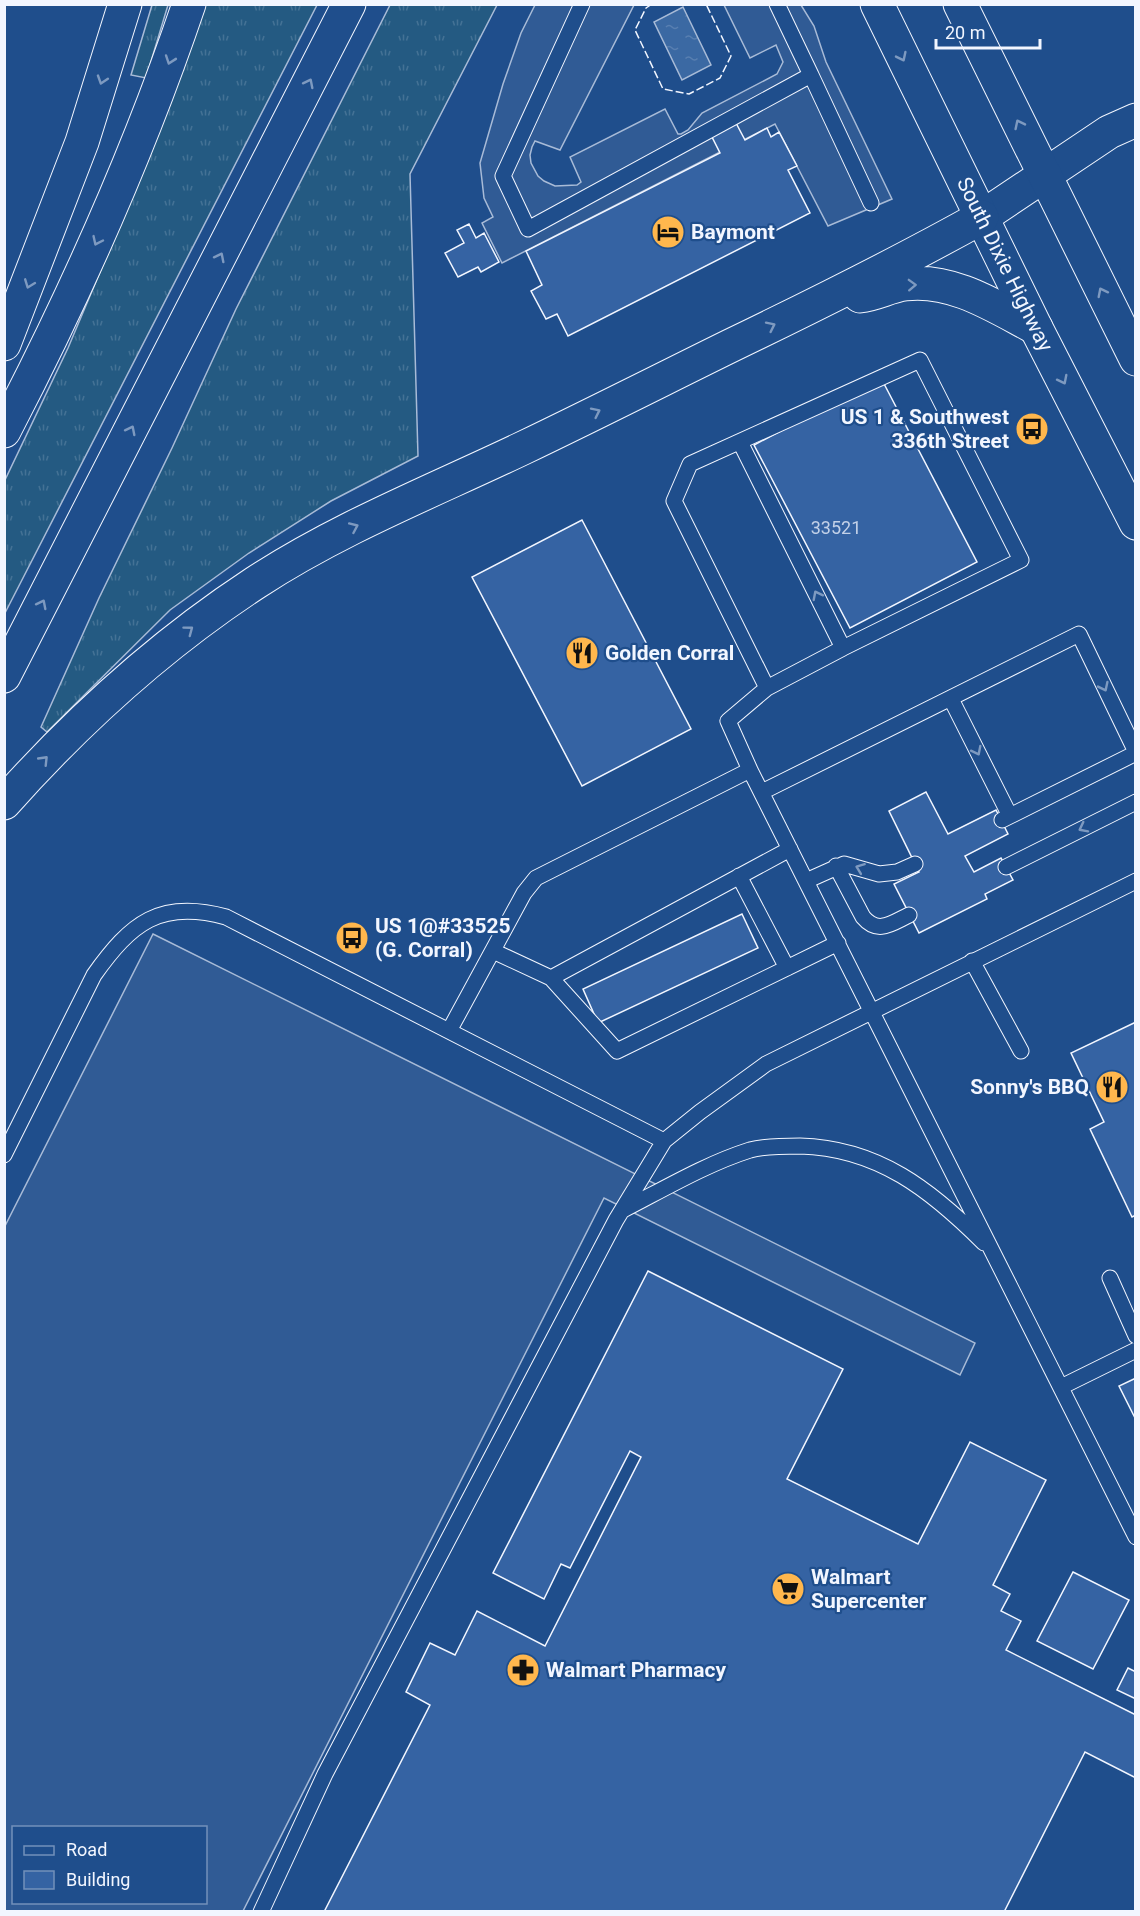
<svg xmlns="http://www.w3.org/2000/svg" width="1140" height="1916" font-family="Roboto,sans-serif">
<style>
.grass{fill:url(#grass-tufts);stroke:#a8bbd7;stroke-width:1.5}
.parking{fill:#305b95;stroke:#a8bbd7;stroke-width:1.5;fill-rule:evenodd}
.water{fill:url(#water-ripples);stroke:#a8bbd7;stroke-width:1.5}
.building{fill:#3563a3;stroke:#f2f6ff;stroke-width:1.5}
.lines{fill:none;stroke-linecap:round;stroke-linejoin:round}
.service-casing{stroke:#f2f6ff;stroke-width:17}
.tertiary-casing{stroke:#f2f6ff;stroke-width:35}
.trunk-casing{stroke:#f2f6ff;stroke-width:35}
.motorway-casing{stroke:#f2f6ff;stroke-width:35}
.service{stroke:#1f4e8c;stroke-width:15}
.tertiary{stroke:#1f4e8c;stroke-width:33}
.trunk{stroke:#1f4e8c;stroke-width:33}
.motorway{stroke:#1f4e8c;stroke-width:33}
.fence{stroke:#f2f6ff;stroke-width:1.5;stroke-dasharray:8 3;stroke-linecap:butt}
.oneway{stroke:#7e9ac0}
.labels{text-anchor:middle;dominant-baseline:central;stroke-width:4.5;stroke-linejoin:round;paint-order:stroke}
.number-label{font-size:18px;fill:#c3d1e8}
.poi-label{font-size:21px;font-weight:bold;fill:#f2f6ff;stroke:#1f4e8c;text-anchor:start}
.street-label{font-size:21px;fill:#f2f6ff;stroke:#1f4e8c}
</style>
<defs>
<pattern id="grass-tufts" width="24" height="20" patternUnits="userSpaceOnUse" patternTransform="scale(1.5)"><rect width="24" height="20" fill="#245a82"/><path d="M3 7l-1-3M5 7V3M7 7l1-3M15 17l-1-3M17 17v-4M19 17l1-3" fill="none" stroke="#447295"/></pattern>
<pattern id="water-ripples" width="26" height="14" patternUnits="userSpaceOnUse" patternTransform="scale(1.5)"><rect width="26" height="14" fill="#3b69a3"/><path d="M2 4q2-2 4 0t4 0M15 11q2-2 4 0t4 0" fill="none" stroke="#587fb1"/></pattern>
</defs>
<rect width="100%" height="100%" fill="#1f4e8c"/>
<path class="grass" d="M152,5H168L146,78L131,75Z
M203,5H317L5,613V480L68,348L119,227Z
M390,5H497L410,174L418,456L331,501L249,553L170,610L47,732L41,727L99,598L172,448L236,309Z"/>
<path class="parking" d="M535,5H634L560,150L535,141L532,147L530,155L531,163L538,176L544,181L555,186L577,185L581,182L570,157L665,109L678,134H681L688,130L702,113L777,74L783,62L776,45L750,58L724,5H801L814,26L826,62L892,199L828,226L775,124L502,263L482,223L493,217L484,198L480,163L503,84L521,33Z
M153,934L975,1343L960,1375L604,1198L243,1911H5L4,1228ZM14,1828H206V1902H14Z"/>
<path class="water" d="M683,7L711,65L682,80L654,22Z"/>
<path class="building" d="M736,123L745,140L767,128L771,137L779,132L797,166L788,170L810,213L568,336L557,314L546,319L531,291L542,285L526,251L720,153L711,135Z
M469,224L476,238L484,233L499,262L481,272L478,267L458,277L445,253L464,243L457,230Z
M881,378L977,562L850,628L754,445Z
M582,520L691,729L582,786L472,577Z
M926,792L948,834L996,810L1008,834L965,856L974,872L1001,858L1013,880L985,894L987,899L919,933L894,884L919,872L889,811Z
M742,914L758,948L598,1023L583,989Z
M1136,1022V1215L1132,1217L1090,1129L1104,1122L1071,1053Z
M648,1271L843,1369L787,1479L918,1544L970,1442L1046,1480L993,1585L1010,1594L1001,1611L1021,1621L1006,1650L1136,1715V1778L1085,1752L1004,1912H324L430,1705L406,1692L430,1643L455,1655L477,1611L545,1646L641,1457L630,1451L570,1568L561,1564L544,1599L493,1573Z
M1136,1378V1420L1119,1386Z
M1073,1572L1129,1600L1093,1669L1037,1641Z
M1128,1668L1136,1672V1699L1117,1690Z"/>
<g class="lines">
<g class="service-casing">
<path id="service" d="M582,4L503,176L528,229L811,75L777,4
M811,75L871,203
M740,442L843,648
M951,699L1010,816L1002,820
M750,770L728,721L767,688L843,648L1021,560L920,360L690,464L674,501L767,688
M762,792L1079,634L1136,752
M1010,816L1136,753
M836,866L863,917C878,935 892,923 909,915
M1006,867L1136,802
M739,876L787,968
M806,881L844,864L879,874L897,872L915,864
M493,951L551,978L790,849
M972,961L1021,1051
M551,978L617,1051L838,943
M449,1031L524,893L536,878L750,770L1136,1537
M4,1155L94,975C131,923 160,899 226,917L664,1141
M623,1210C664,1189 706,1164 750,1150C765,1146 785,1146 800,1146C878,1148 931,1190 984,1243
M1110,1278L1136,1336
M1061,1387L1136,1350
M261,1912L325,1774L616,1220L664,1141L700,1112L766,1064L1136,881"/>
</g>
<g class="tertiary-casing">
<path id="tertiary" d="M982,217L1109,132L1136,120"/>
</g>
<g class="trunk-casing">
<g id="trunk">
<path id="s1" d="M877,4L1036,328L1136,523"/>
<path d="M960,4L1136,359"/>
</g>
</g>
<g class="motorway-casing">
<path id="motorway" d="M860,296C876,294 890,286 905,284C953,278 996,307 1036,328
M4,344L82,142L125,4
M4,431C76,293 139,152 189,4
M4,676L349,4
M4,803C78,720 162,644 255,583C339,528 433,491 523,448C592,415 661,380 730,346C815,305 900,263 982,217"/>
</g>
<use href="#service" class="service"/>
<use href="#tertiary" class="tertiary"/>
<use href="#trunk" class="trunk"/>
<use href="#motorway" class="motorway"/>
<path class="fence" d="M652,4L646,8L635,30L663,89L689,94L720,78L731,56L706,4"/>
</g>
<defs><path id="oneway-chevron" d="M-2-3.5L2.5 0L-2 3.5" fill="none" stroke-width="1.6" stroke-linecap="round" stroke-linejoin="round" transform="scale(1.5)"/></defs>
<g class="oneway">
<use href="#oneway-chevron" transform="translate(902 57) rotate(64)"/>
<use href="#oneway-chevron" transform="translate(170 60) rotate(109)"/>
<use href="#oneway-chevron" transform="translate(102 80) rotate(108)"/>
<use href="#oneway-chevron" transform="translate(309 83) rotate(-63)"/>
<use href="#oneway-chevron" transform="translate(1019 124) rotate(-116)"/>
<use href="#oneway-chevron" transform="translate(97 241) rotate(115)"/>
<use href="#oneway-chevron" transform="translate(220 257) rotate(-63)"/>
<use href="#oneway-chevron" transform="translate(29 284) rotate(111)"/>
<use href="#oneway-chevron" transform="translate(912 285) rotate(-2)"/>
<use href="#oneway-chevron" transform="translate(1102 292) rotate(-117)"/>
<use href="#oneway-chevron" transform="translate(771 326) rotate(-26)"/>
<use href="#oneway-chevron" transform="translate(1063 380) rotate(63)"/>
<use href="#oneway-chevron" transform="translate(596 412) rotate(-26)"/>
<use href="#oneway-chevron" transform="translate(131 430) rotate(-63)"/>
<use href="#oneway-chevron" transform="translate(354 527) rotate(-24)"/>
<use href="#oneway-chevron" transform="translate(817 595) rotate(-117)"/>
<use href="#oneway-chevron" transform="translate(42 604) rotate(-63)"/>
<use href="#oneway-chevron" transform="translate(189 630) rotate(-37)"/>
<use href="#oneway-chevron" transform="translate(1104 687) rotate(64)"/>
<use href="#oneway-chevron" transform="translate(977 751) rotate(63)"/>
<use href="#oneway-chevron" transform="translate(44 760) rotate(-46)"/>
<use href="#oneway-chevron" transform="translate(1083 828) rotate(153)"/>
<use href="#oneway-chevron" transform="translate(860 868) rotate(-159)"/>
</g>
<defs>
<g id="hotel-disc" transform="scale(1.725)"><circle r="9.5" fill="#ffb74d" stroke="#1f4e8c"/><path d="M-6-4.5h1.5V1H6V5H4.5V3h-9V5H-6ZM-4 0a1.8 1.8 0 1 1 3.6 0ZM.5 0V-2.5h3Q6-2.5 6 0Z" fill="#111"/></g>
<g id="bus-disc" transform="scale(1.725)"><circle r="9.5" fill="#ffb74d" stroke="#1f4e8c"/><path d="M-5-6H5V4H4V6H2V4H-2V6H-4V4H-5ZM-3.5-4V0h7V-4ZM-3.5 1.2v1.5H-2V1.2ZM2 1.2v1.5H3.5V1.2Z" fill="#111"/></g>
<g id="restaurant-disc" transform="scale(1.725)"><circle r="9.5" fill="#ffb74d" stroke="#1f4e8c"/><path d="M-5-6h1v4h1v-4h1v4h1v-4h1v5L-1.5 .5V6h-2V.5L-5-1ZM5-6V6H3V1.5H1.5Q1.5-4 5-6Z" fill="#111"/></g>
<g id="supermarket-disc" transform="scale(1.725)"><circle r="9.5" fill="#ffb74d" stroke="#1f4e8c"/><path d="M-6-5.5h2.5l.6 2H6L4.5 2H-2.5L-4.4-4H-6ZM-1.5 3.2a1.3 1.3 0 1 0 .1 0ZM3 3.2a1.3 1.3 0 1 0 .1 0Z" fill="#111"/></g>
<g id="pharmacy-disc" transform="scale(1.725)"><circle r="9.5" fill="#ffb74d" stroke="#1f4e8c"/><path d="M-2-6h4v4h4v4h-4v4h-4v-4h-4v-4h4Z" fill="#111"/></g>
</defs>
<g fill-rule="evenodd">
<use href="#hotel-disc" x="668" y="232"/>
<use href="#bus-disc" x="1032" y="429"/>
<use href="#restaurant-disc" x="582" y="653"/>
<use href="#bus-disc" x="352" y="938"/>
<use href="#restaurant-disc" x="1112" y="1087"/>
<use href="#supermarket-disc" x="788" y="1589"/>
<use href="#pharmacy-disc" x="523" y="1670"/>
</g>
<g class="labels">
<g class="number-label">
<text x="836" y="527">33521</text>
</g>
<g class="poi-label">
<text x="691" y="232">Baymont</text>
<text x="1009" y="417" text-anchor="end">US 1 &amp; Southwest<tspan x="1009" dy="24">336th Street</tspan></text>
<text x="605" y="653">Golden Corral</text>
<text x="375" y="926">US 1@#33525<tspan x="375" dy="24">(G. Corral)</tspan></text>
<text x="1089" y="1087" text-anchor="end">Sonny's BBQ</text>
<text x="811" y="1577">Walmart<tspan x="811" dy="24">Supercenter</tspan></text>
<text x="546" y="1670">Walmart Pharmacy</text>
</g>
<g class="street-label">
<text stroke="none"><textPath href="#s1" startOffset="290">South Dixie Highway</textPath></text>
</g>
</g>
<rect width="1140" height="1916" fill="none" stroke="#f2f6ff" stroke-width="12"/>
<rect x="12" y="1826" width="195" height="78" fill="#1f4e8c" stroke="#7391ba" stroke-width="1.5"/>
<rect x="24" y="1846" width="30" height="9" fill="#1f4e8c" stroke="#7391ba" stroke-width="1.5"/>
<text x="66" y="1856" font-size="18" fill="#f2f6ff">Road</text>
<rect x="24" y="1871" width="30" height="18" fill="#3563a3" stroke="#7391ba" stroke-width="1.5"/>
<text x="66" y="1886" font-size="18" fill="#f2f6ff">Building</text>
<path d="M936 39v9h104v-9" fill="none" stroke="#f2f6ff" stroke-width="3"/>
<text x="945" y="39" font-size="18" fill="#f2f6ff" stroke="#1f4e8c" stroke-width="4.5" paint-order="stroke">20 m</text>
</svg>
